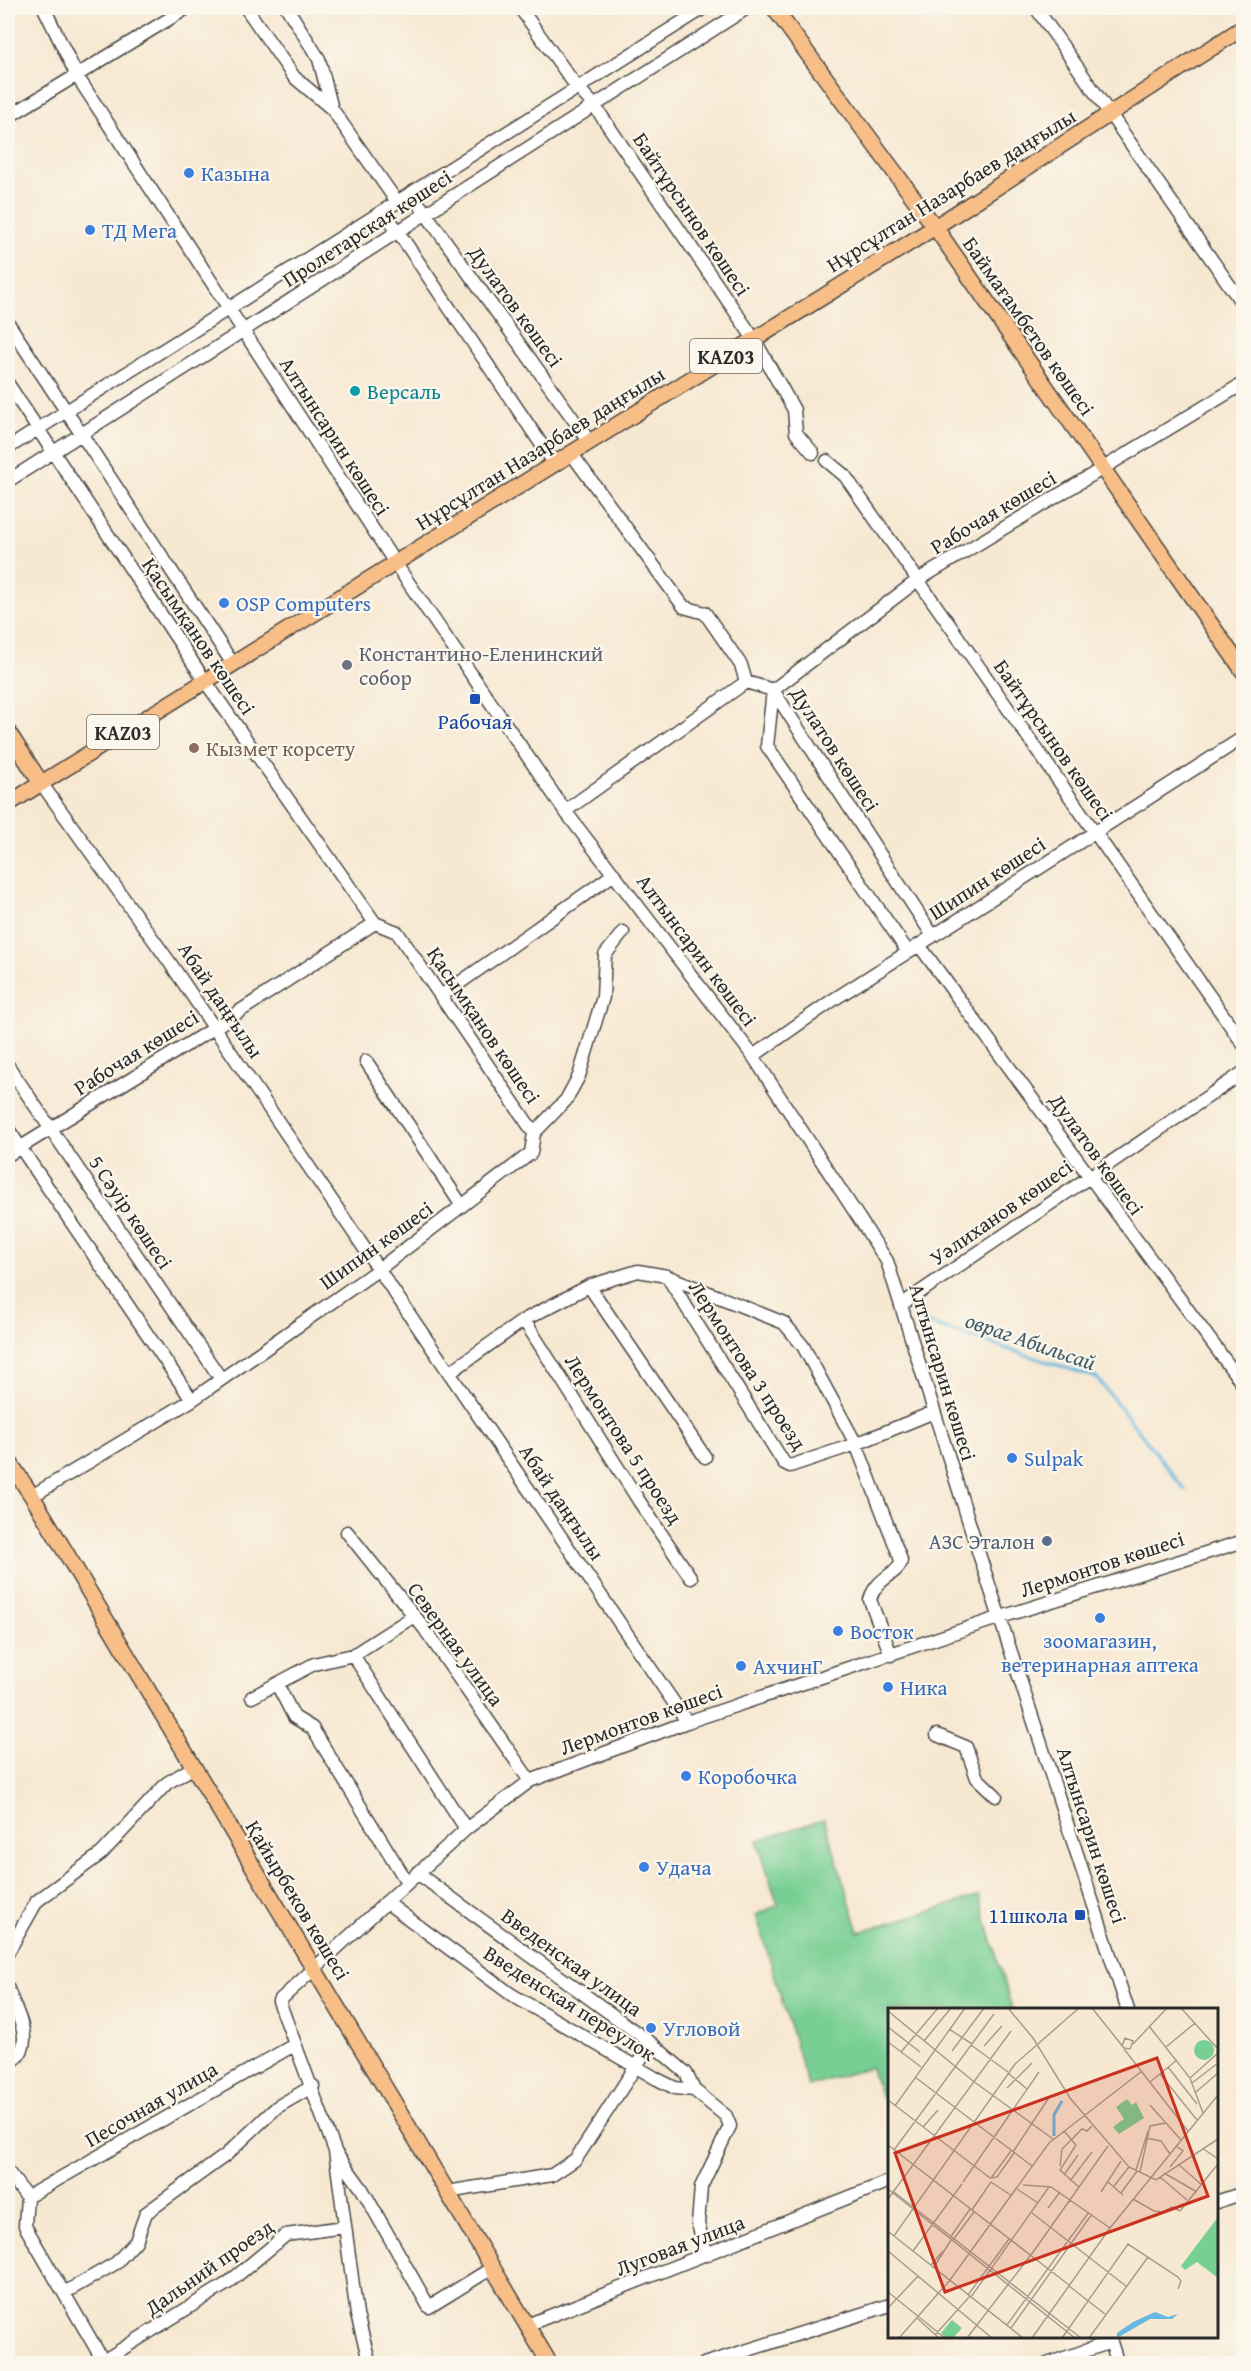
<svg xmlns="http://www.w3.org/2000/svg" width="1251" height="2371" font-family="'Gentium Book Plus',serif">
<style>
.green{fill:#78cf93;stroke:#527d5f;stroke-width:1.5}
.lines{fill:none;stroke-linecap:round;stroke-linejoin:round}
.stream{stroke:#65b8e1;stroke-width:3}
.minor-casing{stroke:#4a4744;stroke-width:15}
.major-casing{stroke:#4a4744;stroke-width:18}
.minor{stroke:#fff;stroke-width:12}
.major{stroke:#f7be88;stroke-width:15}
.shop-dot{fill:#3f7fe0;stroke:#fbf7ec;stroke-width:2}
.culture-dot{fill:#0f9aa8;stroke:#fbf7ec;stroke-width:2}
.worship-dot{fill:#6b7280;stroke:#fbf7ec;stroke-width:2}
.transit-dot{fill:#1a4fb4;stroke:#fbf7ec;stroke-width:2}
.education-dot{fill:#8d6e63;stroke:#fbf7ec;stroke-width:2}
.service-dot{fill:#5c6f8a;stroke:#fbf7ec;stroke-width:2}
.labels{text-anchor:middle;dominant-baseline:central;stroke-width:4.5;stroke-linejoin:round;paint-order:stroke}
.shield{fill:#fbf7ec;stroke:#696865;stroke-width:1.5}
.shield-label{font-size:20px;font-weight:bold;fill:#2b2b2b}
.shop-label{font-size:21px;fill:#366cbe;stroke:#fbf7ec;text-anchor:start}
.street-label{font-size:21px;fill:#2b2b2b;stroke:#fbf7ec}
.culture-label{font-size:21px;fill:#0d838f;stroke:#fbf7ec;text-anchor:start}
.worship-label{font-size:21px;fill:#5b616d;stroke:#fbf7ec;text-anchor:start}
.transit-label{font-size:21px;fill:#164399;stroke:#fbf7ec}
.education-label{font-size:21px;fill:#785e54;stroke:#fbf7ec;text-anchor:start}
.service-label{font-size:21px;fill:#4e5e75;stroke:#fbf7ec;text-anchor:end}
.water-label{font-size:22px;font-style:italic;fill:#3f5c6b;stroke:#fbf7ec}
.inset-river{fill:none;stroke:#65b8e1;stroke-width:3}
.inset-road{fill:none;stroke:#a59c8f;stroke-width:1.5}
.view{fill:#c8321e;fill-opacity:0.15;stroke:#c8321e;stroke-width:3}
.inset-edge{fill:none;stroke:#2b2b2b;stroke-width:3}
</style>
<rect width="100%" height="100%" fill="#fbf7ec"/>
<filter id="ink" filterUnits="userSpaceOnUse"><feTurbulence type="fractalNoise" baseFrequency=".0167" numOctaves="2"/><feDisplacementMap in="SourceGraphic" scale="12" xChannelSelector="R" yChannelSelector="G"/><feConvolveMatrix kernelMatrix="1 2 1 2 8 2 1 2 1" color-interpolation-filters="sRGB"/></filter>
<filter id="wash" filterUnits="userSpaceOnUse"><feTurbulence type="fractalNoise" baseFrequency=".008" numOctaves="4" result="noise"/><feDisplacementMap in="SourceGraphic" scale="24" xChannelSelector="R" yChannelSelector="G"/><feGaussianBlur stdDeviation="1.35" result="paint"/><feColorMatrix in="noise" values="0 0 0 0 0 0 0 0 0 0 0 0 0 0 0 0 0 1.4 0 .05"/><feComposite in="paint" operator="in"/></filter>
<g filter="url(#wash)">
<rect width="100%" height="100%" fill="#f7e8d2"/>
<path class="green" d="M824,1819L859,1932L979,1896L1012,2009L890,2010L889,2096L882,2098L870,2067L808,2086L756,1915L778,1905L757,1841Z"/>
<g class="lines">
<path class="stream" d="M924,1322L1097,1378L1185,1490"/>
</g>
</g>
<g filter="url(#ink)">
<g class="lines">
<g class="minor-casing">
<path id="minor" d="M44,8L77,76L395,563L565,811L753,1056L887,1261L979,1554L1128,2010
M246,8L294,77L332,109L397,202
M287,8L319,59L332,109
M520,8L576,86L594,105L754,339L794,410L796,433L813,453
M1036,8L1244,306
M8,117L187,8
M411,193L589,441
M384,211L554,463
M8,323L233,664
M8,384L205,681L375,923L397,932L534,1133
M8,448L704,8
M571,453L684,607L705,613L741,665L746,682
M827,461L845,476L1244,1045
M8,481L747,8
M746,682L773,690
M773,690L918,580L1244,383
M773,690L767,746L908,952
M773,690L933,936
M41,783L168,960L687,1722
M565,811L746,682
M919,945L1244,1386
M441,996L614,874
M753,1056L833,1000L1244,737
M366,1061L462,1206
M8,1066L221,1379
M8,1129L192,1400
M8,1155L214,1028L375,923
M669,1277L784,1323L803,1346L856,1444L901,1560C900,1575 876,1576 870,1600L891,1655
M589,1286L705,1457
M901,1305L1244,1072
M524,1320L639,1501L691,1578
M449,1373L524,1320L589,1286L638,1271L667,1276L784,1463L790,1466L856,1444L934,1412
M32,1496L192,1400L379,1269L531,1153L534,1133L566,1100L579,1076L603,997L605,955L623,932
M347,1532L424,1628L530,1781
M353,1655L466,1829
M277,1684L294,1717L312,1728L407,1882
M252,1697L314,1664L353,1655L414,1616
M937,1735L966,1747L977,1778L996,1796
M417,1873L651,2043L686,2073L694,2090
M386,1902L512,1995L657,2079L675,2088L694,2090L726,2116L730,2126L701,2187L698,2224L707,2255
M8,1952L37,1901L102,1853L167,1783L194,1767
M8,1989C17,2016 39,2046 8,2064
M335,2152L362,2189L429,2307L492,2268
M8,2172L27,2197L25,2226L105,2364
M447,2192L552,2175L576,2159L651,2043
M27,2197L294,2045
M1216,2202L1244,2193
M64,2293L116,2263L136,2241L146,2213L226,2155L277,2107L313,2086
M527,2325L890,2181
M1109,2336L1118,2364
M103,2361L228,2283L286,2235L344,2227
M370,2364L357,2315L335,2151L279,2001L466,1829L530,1781L687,1722L1001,1617L1244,1541
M704,2364L890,2305
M1047,2364L1111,2342"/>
</g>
<g class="major-casing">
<path id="major" d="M774,8L935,227L1244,672
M8,732L41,783
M8,804L935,227L1244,27
M8,1460L32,1496L550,2364"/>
</g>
<use href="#minor" class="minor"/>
<use href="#major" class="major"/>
</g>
</g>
<g class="shop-dot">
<circle cx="189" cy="173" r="6"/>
<circle cx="90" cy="230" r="6"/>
<circle cx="224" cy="603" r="6"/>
<circle cx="1012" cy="1458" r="6"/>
<circle cx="1100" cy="1618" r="6"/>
<circle cx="838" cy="1631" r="6"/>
<circle cx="741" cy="1666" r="6"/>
<circle cx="888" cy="1687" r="6"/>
<circle cx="686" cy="1776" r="6"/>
<circle cx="644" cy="1867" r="6"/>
<circle cx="651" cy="2028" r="6"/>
</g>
<circle class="culture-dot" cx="355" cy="391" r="6"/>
<circle class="worship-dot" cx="347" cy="665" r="6"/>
<g class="transit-dot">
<rect x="469" y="693" width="12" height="12" rx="3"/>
<rect x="1074" y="1909" width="12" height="12" rx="3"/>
</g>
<circle class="education-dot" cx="194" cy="748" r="6"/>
<circle class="service-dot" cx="1047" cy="1541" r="6"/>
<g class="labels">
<g class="shield">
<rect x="690" y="339" width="72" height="34" rx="4.5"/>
<rect x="87" y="715" width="72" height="34" rx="4.5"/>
</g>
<g class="shield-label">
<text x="726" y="356">KАZ03</text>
<text x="123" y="732">KАZ03</text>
</g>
<g class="shop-label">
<text x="201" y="173">Казына</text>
<text x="102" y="230">ТД Мега</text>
<text x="236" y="603">OSP Computers</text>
<text x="1024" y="1458">Sulpak</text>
<text x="850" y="1631">Восток</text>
<text x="1100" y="1640" text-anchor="middle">зоомагазин,<tspan x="1100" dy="24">ветеринарная аптека</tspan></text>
<text x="753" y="1666">АхчинГ</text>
<text x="900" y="1687">Ника</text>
<text x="698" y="1776">Коробочка</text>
<text x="656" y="1867">Удача</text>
<text x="663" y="2028">Угловой</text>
</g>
<g class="street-label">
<text transform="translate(951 190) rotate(-32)">Нұрсұлтан Назарбаев даңғылы</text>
<text transform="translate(692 214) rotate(56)">Байтұрсынов көшесі</text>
<text transform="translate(367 228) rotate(-33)">Пролетарская көшесі</text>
<text transform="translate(516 306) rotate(54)">Дулатов көшесі</text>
<text transform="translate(1029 326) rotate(55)">Баймағамбетов көшесі</text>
<text transform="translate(335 436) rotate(57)">Алтынсарин көшесі</text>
<text transform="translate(540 448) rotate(-32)">Нұрсұлтан Назарбаев даңғылы</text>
<text transform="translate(993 512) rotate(-31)">Рабочая көшесі</text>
<text transform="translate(199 636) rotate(56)">Қасымқанов көшесі</text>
<text transform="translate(1054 740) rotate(55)">Байтұрсынов көшесі</text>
<text transform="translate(835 749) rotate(57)">Дулатов көшесі</text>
<text transform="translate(987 878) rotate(-33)">Шипин көшесі</text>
<text transform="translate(697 950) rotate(53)">Алтынсарин көшесі</text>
<text transform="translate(221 1000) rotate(56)">Абай даңғылы</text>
<text transform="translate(484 1025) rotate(56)">Қасымқанов көшесі</text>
<text transform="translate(136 1052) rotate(-32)">Рабочая көшесі</text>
<text transform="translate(1097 1154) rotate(54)">Дулатов көшесі</text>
<text transform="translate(131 1212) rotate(56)">5 Сәуір көшесі</text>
<text transform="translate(1001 1212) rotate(-35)">Уәлиханов көшесі</text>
<text transform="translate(376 1245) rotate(-36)">Шипин көшесі</text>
<text transform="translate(748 1365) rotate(57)">Лермонтова 3 проезд</text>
<text transform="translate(943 1372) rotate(73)">Алтынсарин көшесі</text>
<text transform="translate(624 1439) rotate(57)">Лермонтова 5 проезд</text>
<text transform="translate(562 1502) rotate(56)">Абай даңғылы</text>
<text transform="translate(1102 1564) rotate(-18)">Лермонтов көшесі</text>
<text transform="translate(456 1644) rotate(54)">Северная улица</text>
<text transform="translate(641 1719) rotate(-20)">Лермонтов көшесі</text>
<text transform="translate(1092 1835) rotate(72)">Алтынсарин көшесі</text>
<text transform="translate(298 1900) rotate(59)">Қайырбеков көшесі</text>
<text transform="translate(572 1962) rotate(36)">Введенская улица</text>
<text transform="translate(570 2003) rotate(32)">Введенская переулок</text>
<text transform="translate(151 2104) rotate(-30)">Песочная улица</text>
<text transform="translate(680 2245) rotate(-21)">Луговая улица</text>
<text transform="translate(209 2267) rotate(-35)">Дальний проезд</text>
</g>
<g class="culture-label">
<text x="367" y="391">Версаль</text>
</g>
<g class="worship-label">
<text x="359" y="653">Константино-Еленинский<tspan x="359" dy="24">собор</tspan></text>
</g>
<g class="transit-label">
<text x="475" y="721">Рабочая</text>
<text x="1068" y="1915" text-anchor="end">11школа</text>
</g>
<g class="education-label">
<text x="206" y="748">Кызмет корсету</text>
</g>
<g class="service-label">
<text x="1035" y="1541">АЗС Эталон</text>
</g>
<g class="water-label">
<text transform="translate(1031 1341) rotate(19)">овраг Абильсай</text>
</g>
</g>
<g transform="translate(888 2008)">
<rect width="330" height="330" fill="#f7e8d2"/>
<path d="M306 42a10 10 0 1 1 20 0a10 10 0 1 1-20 0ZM239,91L244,97L248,94L256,110L231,126L225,119L236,111L228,99ZM330,209V270L309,254L297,262L293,258ZM64,312L74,320L65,330H58L53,325Z" fill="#78cf93"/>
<path d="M267,304L280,309L290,306L284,311H262L229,330V325L245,314Z" fill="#65b8e1"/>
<path class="inset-river" d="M166,128V107L174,93"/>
<path class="inset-road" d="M120,0L145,30L182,90L241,159L268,172L330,131M204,0L236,40L242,41L245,33L237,30L234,38M293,0L330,41M0,3L85,73L165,131M261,18L302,70L315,105M0,19L32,44M61,21L84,36M36,33L63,0M0,34L33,59M245,36L279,0M83,37L120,64M96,38L114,18M278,39L307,15M236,41L300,123M64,43L96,0M13,44L50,0M280,59L309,96M120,65L139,81M272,66L309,112M27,69L144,158M302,70L330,45M262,74L289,52M304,75L330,55M119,80L144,55M308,84L330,65M0,92L102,170M262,97L293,132M7,98L77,0M35,119L50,102M176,123L188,137L172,162L191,179M258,130L273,133L282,146M0,137L181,277M314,140L330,151M6,142L106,6M125,144L162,88M290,156L314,177M172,158L174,141L194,121L199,123L204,118M282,159L295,143L288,138M248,162L260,123M252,164L262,118L278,115M276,165L309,184M176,167L190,147M272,169L299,192M102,170L109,169L126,145M103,170L123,143M182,173L204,144M219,173L235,187M75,174L151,64M103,174L124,188M135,177L163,179L222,220M226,178L241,159M0,181L187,330M129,181L150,195M6,184L193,330M213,184L233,153M233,185L249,163M0,191L123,23M245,191L266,203L275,204L284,199L292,203L330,156M160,200L172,184M84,202L103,174M144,205L238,278M0,223L6,228L127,56L191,0M6,228L135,330M62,230L82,201M65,232L86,204M0,243L104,330M25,243L74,176M143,247L220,138M43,257L55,243M46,259L63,232M181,278L217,306M0,284L57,330M80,287L121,231M83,289L161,179M0,300L30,268M29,310L51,330M119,317L201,204M123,320L204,206M47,327L82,288M11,330L62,272L161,135L254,63M79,330L142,248M144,330L222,220L330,87M174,330L240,236L290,269L293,273L290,281M201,330L260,249"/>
<path class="view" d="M269,50L320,188L57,284L7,145Z"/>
<rect width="330" height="330" class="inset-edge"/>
</g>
<rect width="1251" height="2371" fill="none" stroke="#fbf7ec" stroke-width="30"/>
</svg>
